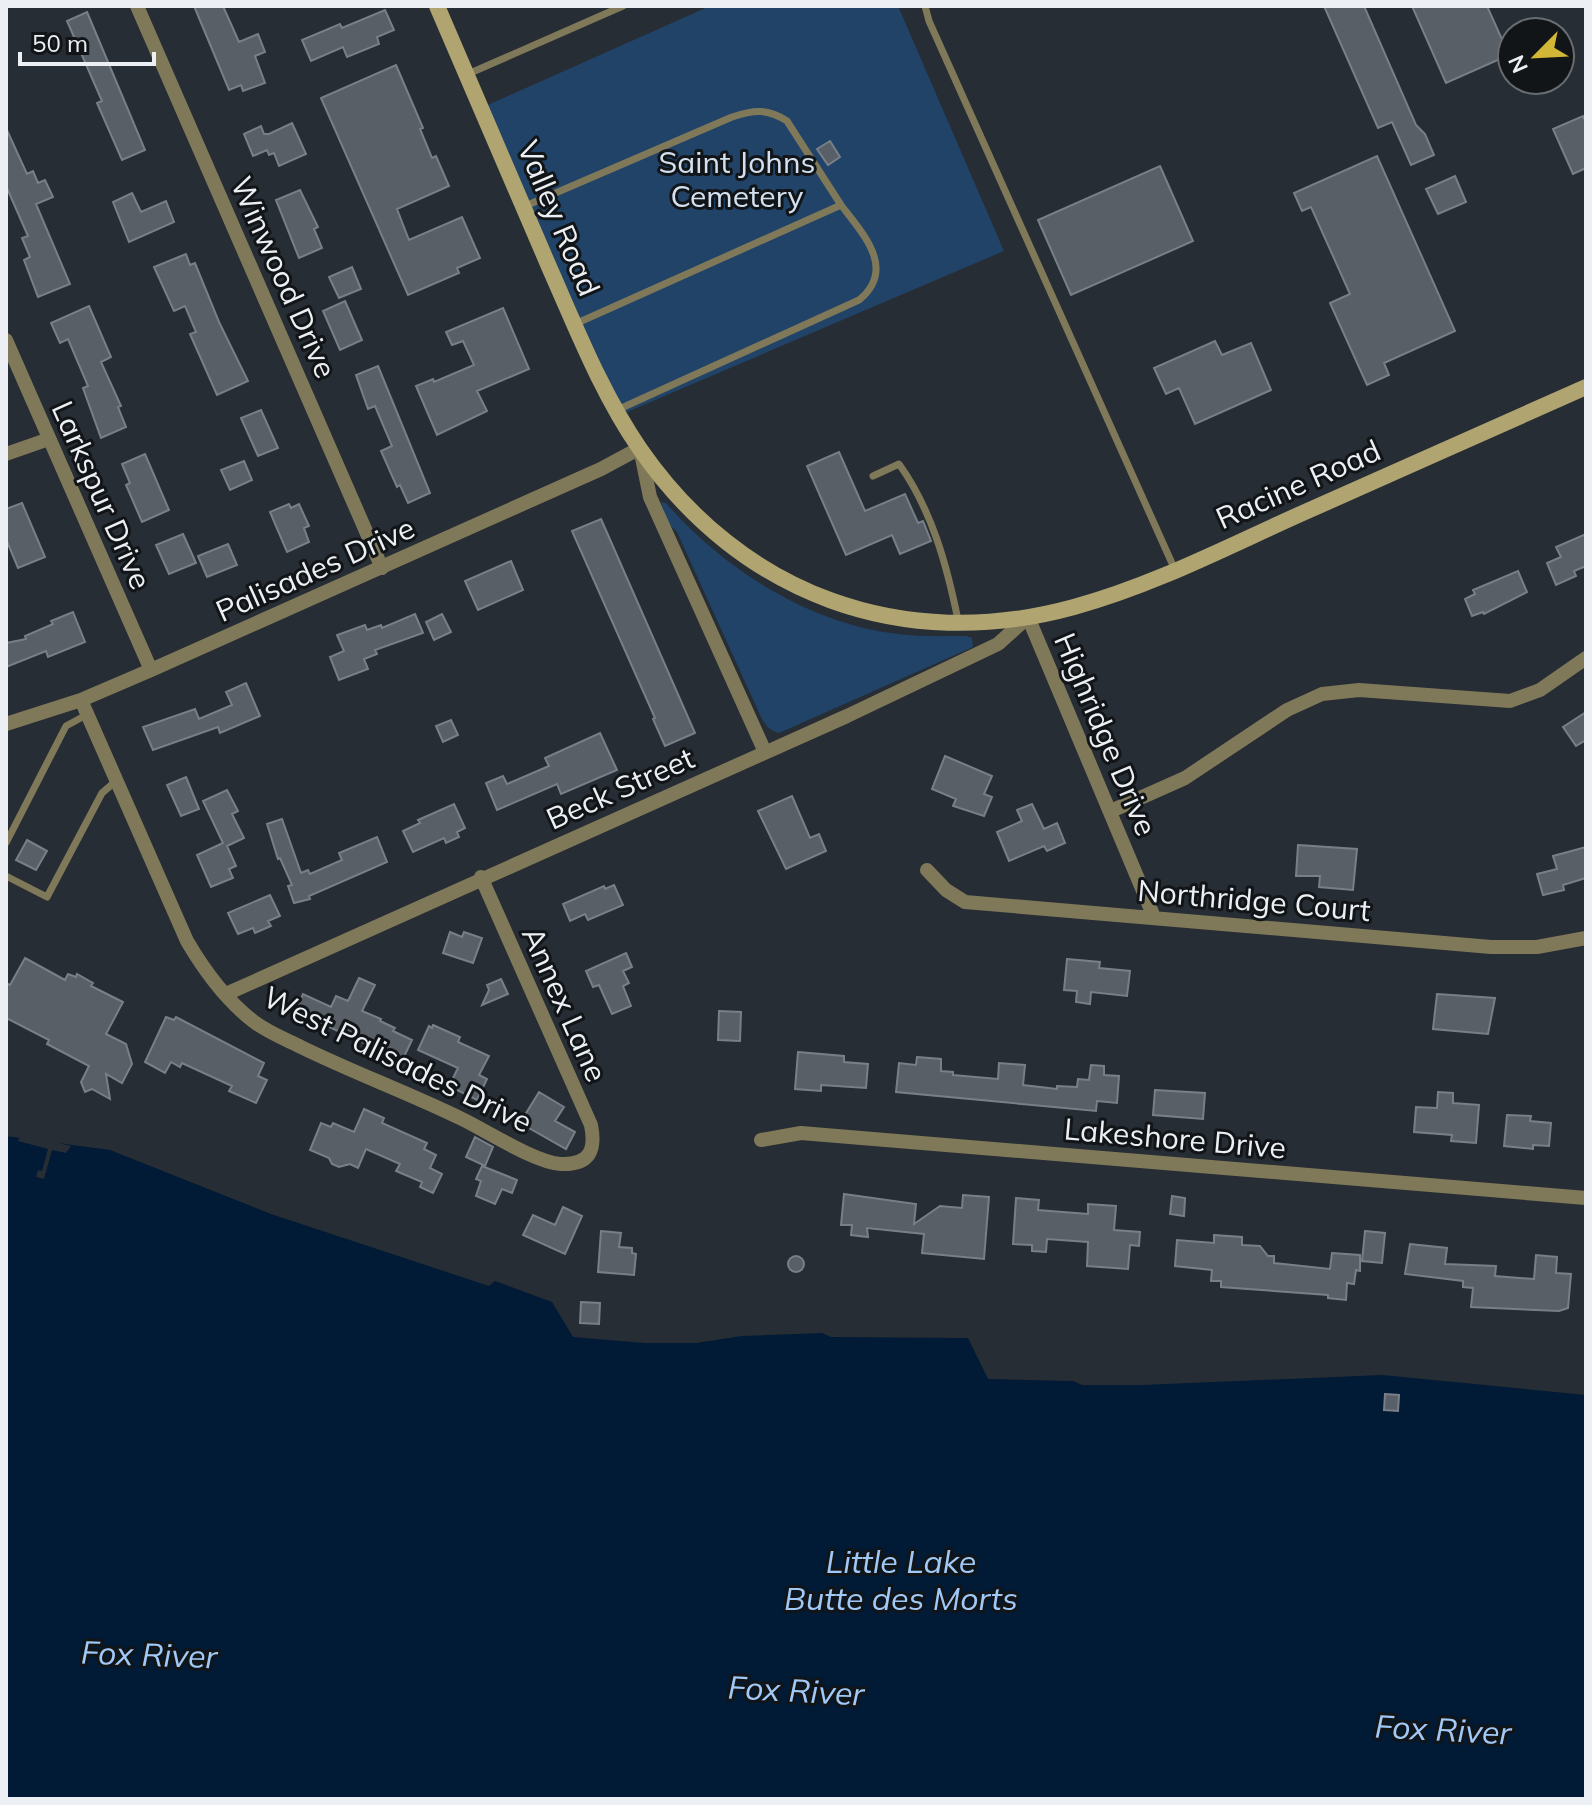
<svg xmlns="http://www.w3.org/2000/svg" width="1592" height="1805" font-family="Mulish,sans-serif">
<style>
.green{fill:#214368}
.water{fill:#011a35}
.pier{fill:#272d34}
.building{fill:#585f67;stroke:#787f88;stroke-width:2}
.lines{fill:none;stroke-linecap:round;stroke-linejoin:round}
.lane{stroke:#807959;stroke-width:7}
.street{stroke:#807959;stroke-width:14}
.secondary{stroke:#b0a471;stroke-width:16}
.labels{text-anchor:middle;dominant-baseline:central;stroke-width:6;stroke-linejoin:round;paint-order:stroke}
.park-label{font-size:30px;fill:#d2e0f0;stroke:#121518}
.street-label{font-size:30px;fill:#ecf0f4;stroke:#121518}
.water-label{font-size:32px;font-style:italic;fill:#a0c9f8;stroke:#121518}
</style>
<rect width="100%" height="100%" fill="#272d34"/>
<path class="green" d="M710,6H898L1004,251L620,415L481,108Z
M661,502L666,503C723,569 810,624 898,634C920,637 944,636 966,636L972,638L973,647L779,733C769,730 766,726 761,717L677,532L668,523Z"/>
<path class="water" d="M6,1136L110,1150L271,1214L489,1286L495,1281L552,1302L573,1337L644,1343H696L742,1336L822,1333L831,1337L968,1338L988,1379L1073,1381L1082,1385H1142L1382,1375L1586,1395V1799H6Z"/>
<path class="pier" d="M22,1134L71,1146L66,1153L52,1150L44,1179L36,1177L38,1170L42,1171L48,1149L18,1141Z"/>
<path class="building" d="M194,6H223L239,42L258,34L265,52L255,56L265,83L243,91L241,85L229,90Z
M1324,6H1364L1416,125L1425,134L1434,155L1411,165L1392,122L1378,128Z
M1412,6H1487L1509,55L1446,83Z
M385,10L394,30L377,37L379,44L347,57L343,47L311,61L302,40L340,24L342,28Z
M87,12L145,150L122,160L97,103L102,101L67,21Z
M396,65L423,128L420,129L432,158L436,156L449,186L397,209L409,240L462,217L480,258L457,268L459,273L408,295L321,98Z
M1583,116L1586,124V168L1573,174L1553,129Z
M292,123L306,154L279,166L274,153L269,155L267,150L253,156L244,134L261,126L264,134H269Z
M6,128L27,174L33,171L38,183L45,180L53,197L36,204L70,284L38,297L24,260L30,257L22,238L28,236L6,186Z
M830,141L840,157L828,165L817,149Z
M1377,156L1455,331L1384,363L1389,375L1367,385L1330,303L1350,294L1311,207L1302,211L1294,193Z
M1160,166L1193,241L1071,295L1038,220Z
M1455,176L1466,202L1438,214L1426,189Z
M300,190L318,227L314,229L322,248L299,258L276,200Z
M132,193L141,212L166,201L174,222L129,242L113,202Z
M186,254L190,265L195,263L219,322L248,381L217,395L190,334L196,332L185,306L174,311L154,267Z
M352,267L361,289L339,298L329,277Z
M345,301L362,340L340,350L323,311Z
M89,306L111,357L101,362L121,406L118,407L126,427L101,438L83,388L88,386L68,339L60,343L51,323Z
M503,308L529,369L477,391L487,411L437,435L416,386L433,379L434,382L474,365L463,341L452,345L446,332Z
M1215,341L1222,355L1251,343L1271,390L1195,424L1179,388L1166,394L1154,368Z
M378,366L430,493L408,503L400,485L397,487L381,451L392,446L375,406L368,409L356,375Z
M261,410L278,448L258,456L241,418Z
M839,452L865,511L905,494L918,523L923,521L931,541L900,554L892,535L846,555L807,466Z
M145,454L169,510L142,522L126,485L130,483L122,464Z
M244,461L252,480L230,490L221,470Z
M22,503L45,557L18,568L6,539V509Z
M289,504L291,508L299,504L309,526L304,528L309,542L287,552L270,512Z
M601,519L695,733L665,746L653,719L655,718L572,531Z
M183,534L196,563L169,574L156,545Z
M1586,534V566L1574,571L1576,576L1556,585L1547,563L1561,557L1556,547Z
M228,544L237,565L207,577L198,556Z
M511,561L523,590L478,610L465,581Z
M1518,571L1527,592L1484,614L1483,612L1472,616L1465,599L1475,594L1473,590Z
M73,612L85,642L48,657L46,651L6,667V643L26,639L25,636L53,624L51,621Z
M415,614L423,633L375,650L377,654L364,659L368,669L339,680L330,657L344,651L337,635L365,625L367,630L381,625L382,628Z
M442,614L451,632L434,640L426,622Z
M246,683L260,716L220,733L218,727L153,750L143,727L195,709L199,719L232,705L226,692Z
M1586,712V740L1576,746L1563,727Z
M451,720L458,735L443,742L436,726Z
M600,733L617,770L561,794L557,784L497,810L486,783L503,776L507,784L549,766L545,758Z
M945,756L992,776L984,794L992,797L984,816L953,806L956,799L932,789Z
M186,777L199,809L181,816L167,785Z
M227,790L238,811L232,814L244,838L227,846L236,866L229,869L233,878L211,887L197,855L223,843L203,801Z
M792,796L810,838L819,834L826,851L786,869L758,811Z
M454,804L465,828L457,832L459,837L446,843L444,838L413,852L403,831L420,823L418,820Z
M1032,804L1044,829L1057,823L1065,843L1047,851L1044,846L1009,861L997,832L1022,821L1017,810Z
M282,819L301,873L308,870L310,874L342,860L339,853L377,837L387,862L309,896L310,899L294,903L288,886L292,885L280,858L278,859L267,824Z
M27,840L47,851L36,870L16,860Z
M1298,845L1357,849L1353,890L1319,887L1320,876H1296Z
M1586,847V878L1563,885L1564,890L1543,895L1537,874L1557,869L1553,856Z
M614,885L623,905L588,920L585,914L570,921L563,904L604,886L605,889Z
M270,895L280,916L268,921L271,926L255,933L253,928L238,934L228,913Z
M450,932L462,937L464,932L482,938L473,963L443,953Z
M626,953L632,967L623,971L629,983L623,986L631,1006L612,1014L599,985L593,987L586,971Z
M25,958L65,980L68,974L76,977L77,974L93,983L91,986L123,1002L106,1034L126,1044L132,1064L122,1083L106,1074L110,1099L92,1089L85,1092L81,1082L89,1066L47,1044L49,1040L6,1018V983L10,985Z
M1067,959L1100,962L1099,968L1130,971L1127,996L1091,992L1090,1004L1076,1002L1077,991L1064,990Z
M359,978L375,985L362,1011L381,1019L380,1021L395,1028L393,1031L412,1040L402,1061L295,1011L303,994L331,1007L336,996L348,1001Z
M501,979L508,994L482,1005L489,990L487,985Z
M1437,994L1495,998L1488,1034L1433,1029Z
M719,1011L741,1012L740,1041L718,1040Z
M166,1017L174,1020L176,1017L264,1063L258,1076L267,1080L256,1103L229,1091L232,1086L182,1063L180,1067L171,1062L165,1073L145,1062Z
M433,1025L460,1037L458,1042L489,1056L479,1075L487,1079L477,1100L449,1086L458,1068L418,1050L429,1026L432,1028Z
M798,1052L844,1056V1062L868,1064L866,1088L821,1085V1091L795,1089Z
M917,1057L941,1059V1071L953,1072V1075L998,1079L999,1063L1025,1065L1023,1085L1057,1089V1086L1077,1087L1078,1079L1089,1080L1091,1065L1104,1066V1075L1119,1076L1117,1103L1097,1101L1096,1111L896,1092L899,1063L916,1065Z
M1155,1090L1205,1093L1203,1119L1153,1115Z
M539,1092L564,1107L555,1121L575,1132L566,1149L520,1123Z
M1438,1092L1453,1093V1103L1479,1105L1476,1143L1451,1141L1452,1135L1414,1132L1416,1107L1437,1108Z
M364,1109L384,1118L382,1123L427,1143L424,1149L436,1155L430,1168L442,1174L433,1193L420,1187L422,1182L396,1171L400,1164L366,1149L358,1168L350,1164L339,1167L332,1164L329,1158L310,1150L321,1123L331,1127L333,1123L354,1132Z
M1507,1115L1531,1116L1530,1121L1551,1123L1549,1146L1533,1145V1149L1504,1146Z
M475,1137L493,1147L485,1166L466,1157Z
M482,1166L517,1180L512,1193L502,1189L495,1204L476,1196L481,1181L476,1179Z
M844,1194L916,1204L914,1224L940,1206L962,1208L963,1195L989,1197L984,1259L922,1253L924,1234L867,1228L868,1237L851,1235L852,1225H841Z
M1172,1196L1185,1198L1184,1216L1170,1214Z
M1016,1198L1039,1200L1038,1210L1088,1214V1204L1116,1206L1114,1230L1140,1232L1139,1246L1130,1245L1128,1269L1087,1266L1088,1242L1047,1239L1046,1252L1032,1251V1245L1013,1244Z
M563,1207L582,1216L565,1254L523,1235L533,1215L555,1225Z
M601,1231L621,1233L619,1247L632,1248V1253L636,1254L634,1275L598,1272Z
M1365,1231L1385,1233L1382,1263L1362,1261Z
M1214,1235L1242,1237V1245L1260,1246L1268,1256H1274V1263L1330,1269L1332,1253L1360,1255V1271L1356,1270L1354,1284L1347,1283L1346,1300L1328,1298V1295L1221,1287V1281H1211L1212,1270L1175,1266L1177,1240L1214,1243Z
M1410,1244L1447,1248L1445,1264L1496,1266L1495,1276L1534,1279L1536,1255L1557,1257L1556,1273L1571,1274L1568,1308L1559,1311L1471,1307L1473,1288L1463,1287V1281L1405,1274Z
M788 1264a8 8 0 1 1 16 0a8 8 0 1 1-16 0Z
M581,1302L600,1303L599,1324L580,1323Z
M1385,1394L1399,1395L1398,1411L1384,1410Z"/>
<g class="lines">
<path class="lane" d="M925,6L929,21L1175,570
M468,74L623,6
M523,207L732,117C753,110 767,108 787,121L841,205
M575,324L841,205C863,234 897,269 859,300L617,410
M873,476L899,464C932,510 947,566 958,620
M6,843L66,726L88,714
M6,876L47,897L102,793L116,781"/>
<path class="street" d="M137,6L382,568
M6,340L151,670
M6,454L49,439
M81,700L187,941C204,970 226,1000 253,1021C267,1032 285,1039 301,1047C354,1073 409,1093 462,1119C487,1131 536,1163 561,1164C590,1165 596,1150 591,1125L481,877
M6,724L81,700L151,670L601,469L640,448L650,497L765,752
M1111,811L1185,778L1287,710L1322,694L1359,690L1510,701L1540,690L1586,658
M927,870L946,890L965,902L1491,947H1537L1586,938
M226,994L847,716L998,644L1028,617L1154,917
M761,1140L801,1133L1586,1198"/>
<path class="secondary" d="M437,6C475,94 512,181 550,269C577,330 602,394 640,449C741,595 903,654 1074,607C1151,586 1223,549 1296,516C1393,473 1489,430 1586,387"/>
</g>
<g class="labels">
<g class="park-label">
<text x="737" y="162">Saint Johns<tspan x="737" dy="34">Cemetery</tspan></text>
</g>
<g class="street-label">
<text transform="translate(559 218) rotate(67)">Valley Road</text>
<text transform="translate(284 277) rotate(66)">Winwood Drive</text>
<text transform="translate(1298 484) rotate(-24)">Racine Road</text>
<text transform="translate(102 495) rotate(66)">Larkspur Drive</text>
<text transform="translate(315 569) rotate(-24)">Palisades Drive</text>
<text transform="translate(1106 734) rotate(67)">Highridge Drive</text>
<text transform="translate(620 788) rotate(-24)">Beck Street</text>
<text transform="translate(1254 900) rotate(5)">Northridge Court</text>
<text transform="translate(565 1004) rotate(66)">Annex Lane</text>
<text transform="translate(398 1059) rotate(26)">West Palisades Drive</text>
<text transform="translate(1175 1138) rotate(5)">Lakeshore Drive</text>
</g>
<g class="water-label">
<text x="901" y="1561">Little Lake<tspan x="901" dy="37">Butte des Morts</tspan></text>
<text transform="translate(149 1654) rotate(2)">Fox River</text>
<text transform="translate(796 1690) rotate(3)">Fox River</text>
<text transform="translate(1443 1729) rotate(3)">Fox River</text>
</g>
</g>
<rect width="1592" height="1805" fill="none" stroke="#ecf0f4" stroke-width="16"/>
<g transform="translate(1536 56) rotate(246)"><circle r="38" fill="#121518" stroke="#696d70" stroke-width="2"/>
<path d="M0-6L14 30L0 20L-14 30Z" fill="#d2b736"/>
<text y="-12" font-size="22" font-weight="bold" text-anchor="middle" fill="#ecf0f4">N</text>
</g>
<path d="M20 52v12h134v-12" fill="none" stroke="#ecf0f4" stroke-width="4"/>
<text x="32" y="52" font-size="24" fill="#ecf0f4" stroke="#121518" stroke-width="6" paint-order="stroke">50 m</text>
</svg>
